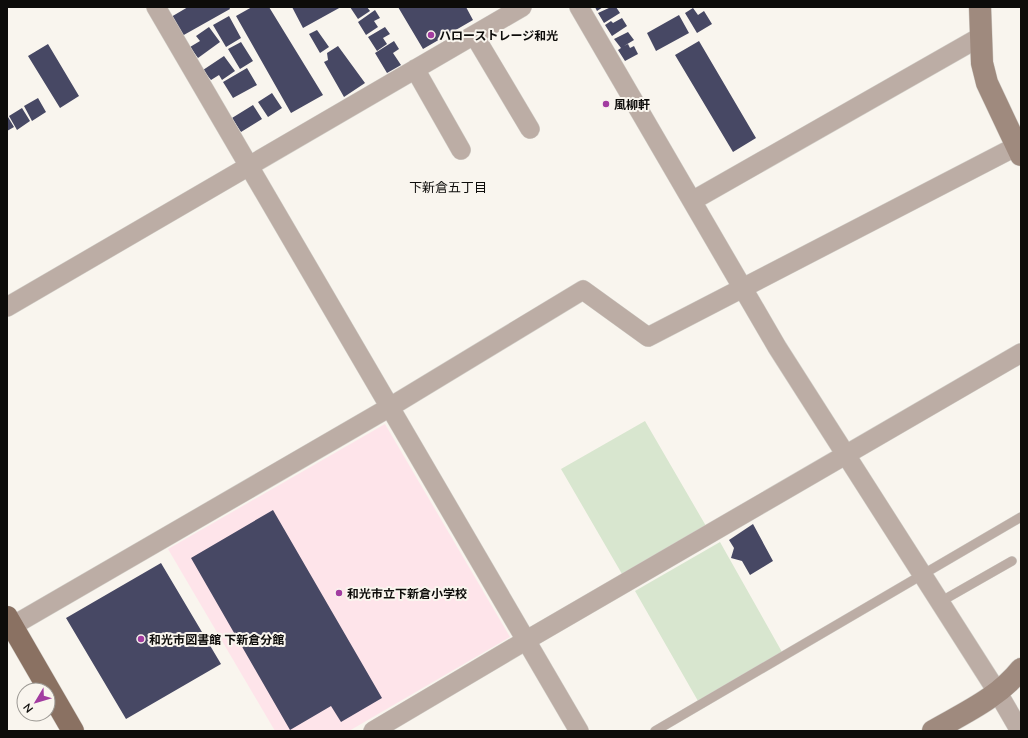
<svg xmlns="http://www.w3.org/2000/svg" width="1028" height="738" font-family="Mulish,'Noto Sans JP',sans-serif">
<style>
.education{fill:#fee4ea}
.green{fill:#d8e6cf}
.building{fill:#474864}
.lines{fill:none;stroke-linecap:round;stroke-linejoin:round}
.lane-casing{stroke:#d3d0ca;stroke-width:10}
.street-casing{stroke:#d3d0ca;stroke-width:20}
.secondary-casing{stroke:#d3d0ca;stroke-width:23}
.primary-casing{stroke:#d3d0ca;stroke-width:23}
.lane{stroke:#bcada5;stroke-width:9}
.street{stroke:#bcada5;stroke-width:19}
.secondary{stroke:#9f8a7e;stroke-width:22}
.primary{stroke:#8a7162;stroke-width:22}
.poi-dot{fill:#a23ca0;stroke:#f9f5ee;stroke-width:1.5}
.labels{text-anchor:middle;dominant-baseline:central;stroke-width:4;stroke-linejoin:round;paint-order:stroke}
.poi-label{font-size:12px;font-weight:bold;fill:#0d0c0a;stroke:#f9f5ee;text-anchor:start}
.neighbourhood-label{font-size:13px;fill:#0d0c0a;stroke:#f9f5ee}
</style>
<rect width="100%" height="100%" fill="#f9f5ee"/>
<path class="education" d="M385,424L510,637L349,731H275L168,549Z"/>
<path class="green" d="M645,421L706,526L622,574L561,469Z
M720,542L782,652L698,701L635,591Z"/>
<path class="building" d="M188,7H229L230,9L182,36L171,17Z
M252,7H269L323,95L291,113L236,16Z
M292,7H341L303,28Z
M350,7H367L370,11L358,19Z
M398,7H466L473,20L423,49Z
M595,7H603L597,11Z
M611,7H616L620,13L604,23L598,13Z
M693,8L698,15L704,11L712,24L697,33L685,13Z
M375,10L380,18L374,21L378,27L366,35L358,22Z
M679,15L689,33L656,51L647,33Z
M229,16L241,38L226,47L213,25Z
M622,18L627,26L612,36L605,25L611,21L613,23Z
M209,27L220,42L198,58L190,47L200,41L196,36Z
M385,27L390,34L383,38L387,44L377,51L368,37Z
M317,30L329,47L320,53L309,34Z
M628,32L634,40L624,46L628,44L630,48L634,46L638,54L625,61L618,50L621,48L614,39Z
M394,41L399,49L393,53L401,65L387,73L375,53Z
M699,41L756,138L733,152L675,55Z
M241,42L253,61L240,69L228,49Z
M48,44L79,96L60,108L28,56Z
M338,46L365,83L344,97L324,62L328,60L327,53Z
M224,56L235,71L222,80L219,75L211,80L203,70Z
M247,68L257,85L233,98L223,82Z
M272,93L282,108L268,117L258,102Z
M38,98L46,112L32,121L24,106Z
M253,105L262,119L241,132L232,118Z
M22,108L30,121L17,130L9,116Z
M8,117L14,127L7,131V118Z
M273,510L382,698L341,722L331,706L290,730L191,558Z
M753,524L773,561L750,575L742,561L731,558L734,548L729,540Z
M161,563L221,664L126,719L66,618Z"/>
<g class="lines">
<g class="lane-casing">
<path id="lane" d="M940,602L1012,561
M655,731L1021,517"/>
</g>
<g class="street-casing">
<path id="street" d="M156,7L579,731
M579,7L777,347L998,693L1020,731
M474,35L530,129
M415,69L461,150
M692,201L980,37
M7,307L522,7
M7,629L390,407L583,290L648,337L1017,146
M373,731L525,641L1021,353"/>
</g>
<g class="secondary-casing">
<path id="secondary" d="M980,7L982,63L987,83L1021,155
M933,731C964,713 998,698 1021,669"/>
</g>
<g class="primary-casing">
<path id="primary" d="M7,617L73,731"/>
</g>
<use href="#lane" class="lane"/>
<use href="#street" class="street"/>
<use href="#secondary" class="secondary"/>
<use href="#primary" class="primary"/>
</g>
<g class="poi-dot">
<circle cx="431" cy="35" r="4"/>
<circle cx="606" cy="104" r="4"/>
<circle cx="339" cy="593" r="4"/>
<circle cx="141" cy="639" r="4"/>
</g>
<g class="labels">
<g class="poi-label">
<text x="439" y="35">ハローストレージ和光</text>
<text x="614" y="104">風柳軒</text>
<text x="347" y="593">和光市立下新倉小学校</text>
<text x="149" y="639">和光市図書館 下新倉分館</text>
</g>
<g class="neighbourhood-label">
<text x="448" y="187">下新倉五丁目</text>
</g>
</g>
<rect width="1028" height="738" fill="none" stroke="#0d0c0a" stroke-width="16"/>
<g transform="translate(36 702) rotate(232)"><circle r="19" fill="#f9f5ee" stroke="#9b9893"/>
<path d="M0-3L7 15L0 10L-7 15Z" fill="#a23ca0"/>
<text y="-6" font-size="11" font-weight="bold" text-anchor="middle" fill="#0d0c0a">N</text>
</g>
</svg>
